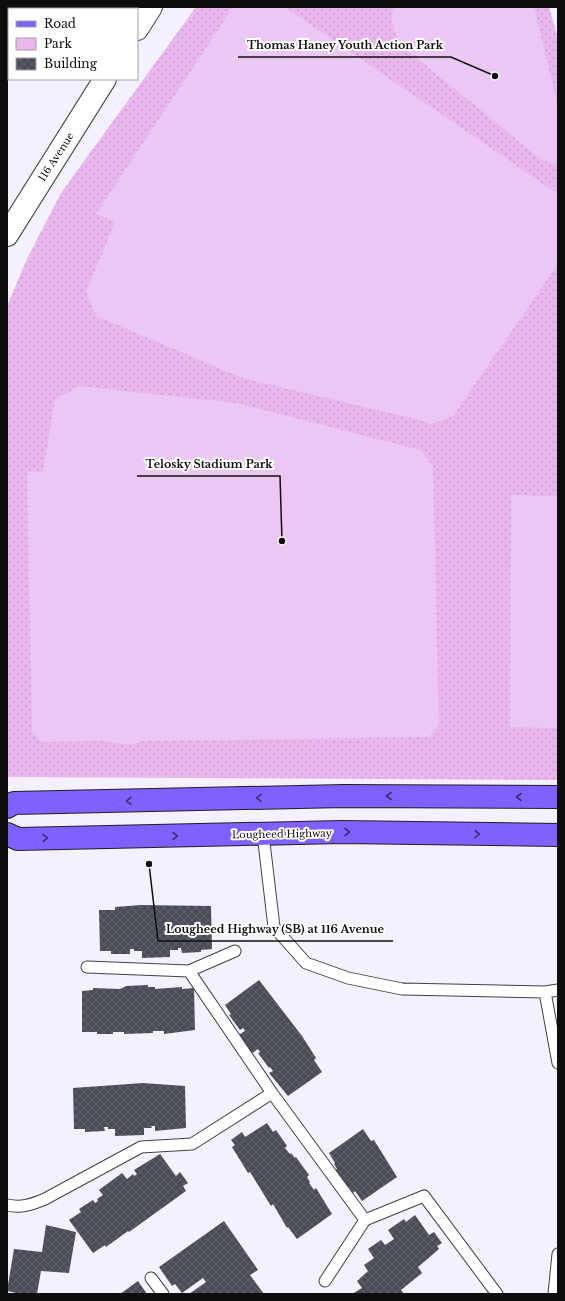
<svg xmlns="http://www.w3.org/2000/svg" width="565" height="1301" font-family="'Libre Baskerville',serif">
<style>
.green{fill:url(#green-dots)}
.pitch{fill:#ebc8f3}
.building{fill:url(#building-cross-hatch)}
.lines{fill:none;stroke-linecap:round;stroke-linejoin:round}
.service-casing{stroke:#414141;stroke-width:13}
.tertiary-casing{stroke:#414141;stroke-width:24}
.primary-casing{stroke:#1f1f1f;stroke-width:24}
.service{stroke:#fff;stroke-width:11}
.tertiary{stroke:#fff;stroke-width:22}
.primary{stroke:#8060ff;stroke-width:22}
.oneway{stroke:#3c2f6e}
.labels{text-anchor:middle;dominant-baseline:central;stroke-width:4;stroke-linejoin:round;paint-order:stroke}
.street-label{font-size:10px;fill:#0e0e0e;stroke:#fff}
.leader{fill:none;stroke:#0e0e0e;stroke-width:1.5}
.callout-dot{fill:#0e0e0e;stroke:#fff;stroke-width:1.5}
.callout-label{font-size:11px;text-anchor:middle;font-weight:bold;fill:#0e0e0e;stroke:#fff;stroke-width:4;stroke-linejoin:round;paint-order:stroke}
</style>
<defs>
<pattern id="green-dots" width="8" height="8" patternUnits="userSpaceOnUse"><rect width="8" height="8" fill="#e9b6ed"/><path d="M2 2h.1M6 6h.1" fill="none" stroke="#c79bca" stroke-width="1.8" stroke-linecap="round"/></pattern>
<pattern id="building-cross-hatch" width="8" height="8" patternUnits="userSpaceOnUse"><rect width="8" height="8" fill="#4a4c58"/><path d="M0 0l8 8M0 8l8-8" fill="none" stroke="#60616b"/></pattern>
</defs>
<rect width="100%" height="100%" fill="#f4f0ff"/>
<path class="green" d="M196,7H549L558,38V780L7,777V306L27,259L61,193Z"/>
<path class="pitch" d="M233,7H285L558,194V264L453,416L429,425L427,422L242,378L96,316L86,292L115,222L96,214Z
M394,7H534L558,106V164L543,161L402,46C395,33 389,21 394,7Z
M79,386L236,403L421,450L433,467L439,725L429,737L143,741L132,745L101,741L42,742L32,733L27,471L43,472L55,400Z
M511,495L558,496V728L510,727Z"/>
<path class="building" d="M141,905L211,906L212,949L201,950V952L182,953L181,948H178V950H170V957L142,958V951H134V949H130V954H111V951H100L99,910H115V907Z
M259,980L302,1036L316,1058L314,1060L322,1072L288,1096L269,1073L273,1071L270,1067L269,1068L258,1053L260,1052L258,1049L251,1054L237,1036L245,1031L243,1028L240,1030L229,1015L231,1014L225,1005Z
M148,985V987H155V989L182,987V989L194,988L195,1030L164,1034V1031H153V1033L124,1034V1032H113V1034H97V1032H82V991L93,990V988L120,989L126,986Z
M143,1083L185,1086L186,1128L155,1131V1126H151L152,1128H144V1135L115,1136V1129H108V1127H104L105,1131L85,1132V1129H74L73,1088Z
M267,1123L273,1132L276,1130L287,1146L285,1148L290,1154L291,1153L295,1158L296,1157L309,1175L307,1177L310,1182L309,1183L314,1190L316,1188L332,1214L297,1239L288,1227L287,1228L273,1204L271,1206L250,1172L248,1173L232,1147L235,1145L231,1140L242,1132L245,1137Z
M363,1129L371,1141L374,1140L397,1177L362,1201L355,1191L353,1193L349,1187L348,1189L335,1170L337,1169L334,1164L335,1163L329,1153Z
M160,1154L176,1176L180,1172L188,1183L183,1186L186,1191L129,1232L128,1231L106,1247L105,1245L93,1253L69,1220L81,1212L79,1209L93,1200L95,1203L98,1201L97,1199L103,1195L99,1190L122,1173L127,1179L133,1174L134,1176L137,1174L134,1170Z
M415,1215L429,1235L434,1232L442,1243L437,1246L439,1249L418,1267L422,1273L401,1290L404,1294H352L362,1288L357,1281L368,1271L364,1265L374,1258L368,1249L381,1240L385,1245L394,1239L388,1230L404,1219L406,1222Z
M224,1221L258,1270L250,1275L264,1294H189L206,1282L203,1278L182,1293L175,1284L172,1286L159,1267Z
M46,1225L76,1232L69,1273L41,1271L37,1294H21L7,1291L14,1249L42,1252Z
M138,1281L147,1294H120Z"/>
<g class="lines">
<g class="service-casing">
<path id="service" d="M263,834L274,927L306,963L348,978L402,989L545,992
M87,967L189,971L272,1093L365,1220
M189,971L235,951
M558,990L545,992L558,1063
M7,1205C21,1208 31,1205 45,1199L141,1147L192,1144L272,1093
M151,1278L163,1294
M325,1281L365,1220L424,1196L497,1294
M554,1294L558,1254"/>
</g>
<g class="tertiary-casing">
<path id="tertiary" d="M137,29L151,7
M7,235L105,79"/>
</g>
<g class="primary-casing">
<path id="primary" d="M7,807L14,803L344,796L558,797
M7,834L18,839L342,832L558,835"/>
</g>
<use href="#service" class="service"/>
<use href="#tertiary" class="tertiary"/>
<use href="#primary" class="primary"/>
</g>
<defs><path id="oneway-chevron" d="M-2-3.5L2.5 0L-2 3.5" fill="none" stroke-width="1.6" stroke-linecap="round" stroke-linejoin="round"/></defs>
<g class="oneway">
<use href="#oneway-chevron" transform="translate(389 796) rotate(-180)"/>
<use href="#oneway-chevron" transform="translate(519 797) rotate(-180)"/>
<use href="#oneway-chevron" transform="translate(259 798) rotate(179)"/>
<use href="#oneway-chevron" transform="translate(129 801) rotate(179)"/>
<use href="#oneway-chevron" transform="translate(347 832)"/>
<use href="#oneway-chevron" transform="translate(477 834) rotate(1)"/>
<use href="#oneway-chevron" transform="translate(175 836) rotate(-1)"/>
<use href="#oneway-chevron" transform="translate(45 838) rotate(-1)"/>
</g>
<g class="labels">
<g class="street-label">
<text transform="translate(56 157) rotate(-57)">116 Avenue</text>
<text transform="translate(282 834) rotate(-1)">Lougheed Highway</text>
</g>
</g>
<path class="leader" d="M495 76L451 57H238M282 541L280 476H137M149 864L158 941H393"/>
<g class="callout-dot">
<circle cx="495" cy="76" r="4"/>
<circle cx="282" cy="541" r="4"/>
<circle cx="149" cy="864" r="4"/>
</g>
<g class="callout-label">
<text x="345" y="49">Thomas Haney Youth Action Park</text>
<text x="209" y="468">Telosky Stadium Park</text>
<text x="275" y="933">Lougheed Highway (SB) at 116 Avenue</text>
</g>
<rect width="565" height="1301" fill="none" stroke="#0e0e0e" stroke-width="16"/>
<rect x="8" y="8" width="130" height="72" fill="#ffffff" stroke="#9f9f9f"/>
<rect x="16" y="21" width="20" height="6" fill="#8060ff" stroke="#9f9f9f"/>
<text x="44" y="28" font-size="12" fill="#0e0e0e">Road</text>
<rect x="16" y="38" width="20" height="12" fill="#e9b6ed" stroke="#9f9f9f"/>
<text x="44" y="48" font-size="12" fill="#0e0e0e">Park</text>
<rect x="16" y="58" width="20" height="12" fill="url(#building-cross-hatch)" stroke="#9f9f9f"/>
<text x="44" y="68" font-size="12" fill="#0e0e0e">Building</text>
</svg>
